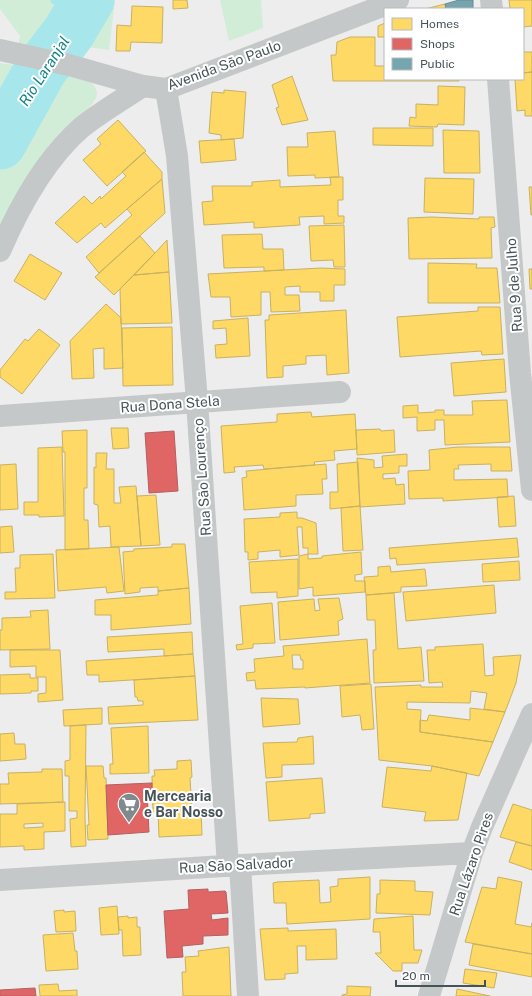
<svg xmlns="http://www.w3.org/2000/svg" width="532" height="996" font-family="'Public Sans',sans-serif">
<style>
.green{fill:#d1edd8}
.homes{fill:#ffd966;stroke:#c7b162;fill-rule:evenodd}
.shops{fill:#e06666;stroke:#b26062}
.public{fill:#76a5af;stroke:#678c95}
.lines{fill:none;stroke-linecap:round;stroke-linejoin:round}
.stream{stroke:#a7e7eb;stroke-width:9}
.river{stroke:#a7e7eb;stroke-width:53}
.minor{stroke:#c5c8c9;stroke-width:22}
.labels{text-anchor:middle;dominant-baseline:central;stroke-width:4;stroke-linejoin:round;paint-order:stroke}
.street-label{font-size:14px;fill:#455359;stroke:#fff}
.poi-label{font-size:14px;font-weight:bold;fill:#455359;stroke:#fff;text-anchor:start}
.water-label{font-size:15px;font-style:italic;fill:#0f8086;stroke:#fff}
</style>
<rect width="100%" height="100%" fill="#eeeded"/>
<path class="green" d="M0,0H115L109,50L73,45L65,74C75,77 96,79 97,93C97,106 72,122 63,130C34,158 18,196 0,231V63L14,65L20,36L0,9Z
M220,0H261L263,28L229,41Z"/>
<path class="homes" d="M173,0H187L188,8L173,9Z
M509,0H532V26L523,27V9H510Z
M445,4L446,9H425Z
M132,6L163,7L162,43L131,42L130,51H116L117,25L131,26Z
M385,23V37H378V26Z
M350,37H375V66H385V79H459V81H333L331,55H336L337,42Z
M523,52H532V72L523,73Z
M532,72V116H525V110L517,111L515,79H523V73Z
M292,76L308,120L282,125L276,108L279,107L272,85Z
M438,86L465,87L464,125L438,124L437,127L409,126L410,117L416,118V104L438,105Z
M224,90L246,92L243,138L221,140V135L209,133L212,92L224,93Z
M118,120L146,151L107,186L83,160L101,144L97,139Z
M373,128H433V146L373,145Z
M443,130L479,131L480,173H444Z
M335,131L339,177L315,178V175L288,176L287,147H308L307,133Z
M234,139L236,160L201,163L199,141Z
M144,152L162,172V179L105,228L101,223L77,243L55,223L84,196L92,204L100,196L101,199L126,176L122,172Z
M330,177H343V200H338V216H344V223L324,224V216L299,217L300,225L254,228V222L204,225L202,202L213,201L212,186H252V182L280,180V187L331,185Z
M425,178L474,179L473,214L424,212Z
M162,179L165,213L99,273L86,257L132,215L127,209Z
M529,187H532V215H531Z
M432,217L479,219V217H494L495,227L491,228L492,258L409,259L408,218Z
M344,225L345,267H334L333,260L311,261L309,226Z
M262,234L263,249H283L284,270L264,271V267L224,268L222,235Z
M140,236L155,253L114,295L95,277Z
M167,240L169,272L134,275L155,253Z
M30,254L62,273L45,300L14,281Z
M428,263L477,264L476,268H497L500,303H428Z
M321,268L345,269V285H334V301H320V292H300V286L285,287V295H299L300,311L271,312L270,292H261V315L231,317L230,297H211L208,274Z
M529,269H532V289H530Z
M169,272L172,323L121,324L120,289L134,275Z
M106,304L121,318L123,368L104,369V348L93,349L94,378L72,379L70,341Z
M478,307H500L503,354L482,355L481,351L400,357L397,317L478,311Z
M346,310L349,373L327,375L326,355L306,356V364L283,366V377L267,378L265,320H269V315Z
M248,318L250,356L216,358L215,345L227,344L226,328L213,329V321Z
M172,327L173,385L123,386L122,328Z
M39,329L60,345L22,394L0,377V370L25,339L28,341Z
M504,359L506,392L454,396L451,363Z
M507,400L510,442L445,445L444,420H435V430L417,431V417L403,418V406L418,405V413L435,412V410H444V415H473L472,401Z
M311,412L312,417L355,414L357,449L334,451L335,460L314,462L315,465L264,469L263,465L234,467L235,472L224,473L221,426L277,422V414Z
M111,428H128L129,448L113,449Z
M380,429L381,431L394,430L395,452L357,455L356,430Z
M87,430V488H84V520H88L89,549L65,550V452H63L62,431Z
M62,447L64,516L39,517V515H24V502H38V448Z
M458,447H510L512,471H491V464L458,465L459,469H454V480L507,479L508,497L443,501V498L409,499L408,471L430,470L429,450Z
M96,453H107L106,469H114V503H121L119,487L136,486L141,546L111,547L110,526L99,527L98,505L94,504V467L96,468Z
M407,454V466H399V473L383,474V479L395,478L396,485L404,484L405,504L360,507L357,458L374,460V468L383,467L382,456Z
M358,462L360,506L330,509V492H338L337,464Z
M16,464L18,509L0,510V465Z
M326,464L327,479H322L323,494L296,495V506L244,510L242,478L247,477L246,471Z
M156,495L160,545L141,546L137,496Z
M514,496L516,526L499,527L497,497Z
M360,506L363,550L343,551L341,508Z
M297,512V518H302L316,523L318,554H308V548H303L302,527H297L299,555L280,557V550L258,552V559L248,560V552H245L244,519L280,517V513Z
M12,526L14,552L0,553V527Z
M517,538L519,557L397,565L396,558L390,559L389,548Z
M172,544H185L189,588L158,591V587L140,588V592L125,594L123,552L134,551V549L172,547Z
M119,547L124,591L107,593L106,587L58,591L56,550Z
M361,552L362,574L355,575V581H365V592L313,596V587L299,589V556L308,554V559L322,558V556Z
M53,554L55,598L5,599V592H16L15,568H20V555Z
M298,559V596L277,598V592L251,593L249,562Z
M519,561L520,580L483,582L482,564Z
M390,566L391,572L425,569L427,586L401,587V592L366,595L364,577L378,576V567Z
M494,585L496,613L406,621L403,592Z
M189,588L191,624L111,630V615H95V600L158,595V591Z
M394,593L398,649L421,647L424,681L374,683L373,650H376L375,620H367L366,595Z
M339,598L343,619L338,621L339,635L280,640L278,602L314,599L315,611L320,610L318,599Z
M272,603L275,643L253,644V648L237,650L236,645L243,644L240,606Z
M48,610L50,649L0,650V630H2V618L31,617L30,611Z
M192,632L193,654L164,656V649L108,652L107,637Z
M367,639L370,683L305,688V687L256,689L255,680L247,681L246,673L255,672L254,659L284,656L283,646ZM292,655H300L301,660H303V669H293Z
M483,644L485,676L494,675L493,657L521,655L516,683L505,712L484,709L487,693L471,691L470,703L407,702V709L421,710L420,732L493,742L479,776L432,766L379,760L375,687L421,685V687H443L442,682L429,683L427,650H435V647Z
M10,650H60L63,700L38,702V694L46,693V677H36V666L10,667Z
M193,654L195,676L99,682V675H87L86,661Z
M30,674V678H38V691H31V693L0,694V675Z
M195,676L198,720L109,724L108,707L143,705V701H138L137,697H135L134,680Z
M371,684L374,729L362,730L360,715L342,717L340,686Z
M261,698L298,699L300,724L263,727Z
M102,708V724L64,726L63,710Z
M470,708L505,712L493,742L420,732V720L427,721L429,715L470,720Z
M86,725L85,818L86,846L71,847L70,819L77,818V811H69V776H65V761L70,760V726Z
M148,726L149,773L110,774V764H113L111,728Z
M14,733L15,744H25L26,759L0,761V734Z
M313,736L314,764L282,765V777L266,778L263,743L297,742L298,738Z
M191,760L192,777L190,778L192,810L153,812L152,776H155L154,770L177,769V761Z
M86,766H103L104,778H106L108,839L88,840L87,825H89Z
M432,766L467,773L458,820L424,821L426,812L382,807L387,767L431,771Z
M42,769H62L63,802L0,804V784H9L8,773L42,772Z
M322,778L325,813L310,814V818L269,821L266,782Z
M65,802V831L44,832V849L24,850V846L0,847V814H17V804ZM43,823V827L24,828V824Z
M513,804L532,810V846L500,837Z
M201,810L202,835L159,837L158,811Z
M516,842L532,846V870L509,862Z
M370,877V919L287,924L286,903H274L273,883L277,882L319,880L320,903L331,902L330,887L338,886V879Z
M498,877L522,882L515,924L531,927L532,923V954L465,942L482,887L496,889Z
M380,880L415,881V891L433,892L430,915L376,913L377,894H380Z
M117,906L119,934L101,935L99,908Z
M64,910V912L75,911L76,931L56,932L54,911Z
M128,916V918L137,917V927H140L141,955L123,956L122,930H119L118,917Z
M413,916L414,950H422L418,963H402V971H393L375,953H381L380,932H373L374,919Z
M288,928V931L336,929L337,959L306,960V946H297L298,973L285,974V979L265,980L260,929Z
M73,933L75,951H77L78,969L46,971L43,935Z
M473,944L532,954V977L469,965Z
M229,947L231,996H183L182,972H186L185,957L199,956L198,951Z
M465,969L497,973L494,988L463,983Z
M58,984L59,991L77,990V996H40L39,985Z
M347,986L371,987L370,996H342V995L347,994Z
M457,989L490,996H456Z"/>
<path class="shops" d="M174,431L178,491L149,493L145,433Z
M152,783V790H147L149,832L108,835L106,785Z
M208,889V892L225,891L226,892L228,913L211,914L212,920L228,918V935L203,936V944L182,946L183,957L167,958L164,911L189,909L188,890Z
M35,988L36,996H0V990Z"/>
<path class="public" d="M459,0H473V9H446L445,4Z"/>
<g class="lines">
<path class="stream" d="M55,0L84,8"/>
<path class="river" d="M0,143L41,69L69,32L88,0"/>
<path class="minor" d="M491,0L492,9
M0,50L69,65L143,86L166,89L398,0
M498,79L520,373L532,490
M166,89L177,156L197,401L228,866
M0,251C19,207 45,159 82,127C101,112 123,99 143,86
M0,416L340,392
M240,865L248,996
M0,880L240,865L472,853
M429,996L472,853L482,827L532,714"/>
</g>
<defs>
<g id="supermarket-pin" transform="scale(1.15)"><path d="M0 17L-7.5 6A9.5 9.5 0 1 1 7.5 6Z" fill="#80898d" stroke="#fff"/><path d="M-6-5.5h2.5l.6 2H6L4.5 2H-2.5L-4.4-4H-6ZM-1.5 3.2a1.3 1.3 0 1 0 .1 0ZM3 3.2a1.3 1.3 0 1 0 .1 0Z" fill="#fff"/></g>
</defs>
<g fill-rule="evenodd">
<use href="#supermarket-pin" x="129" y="804"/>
</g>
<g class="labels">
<g class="street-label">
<text transform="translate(224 65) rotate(-20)">Avenida São Paulo</text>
<text transform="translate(514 285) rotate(-94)">Rua 9 de Julho</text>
<text transform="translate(170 404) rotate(-4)">Rua Dona Stela</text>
<text transform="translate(202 477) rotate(-94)">Rua São Lourenço</text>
<text transform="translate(471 864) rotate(-71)">Rua Lázaro Pires</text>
<text transform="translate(236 865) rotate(-3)">Rua São Salvador</text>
</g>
<g class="poi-label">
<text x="144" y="796">Mercearia<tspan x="144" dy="16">e Bar Nosso</tspan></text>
</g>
<g class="water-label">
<text transform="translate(44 71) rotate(-57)">Rio Laranjal</text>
</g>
</g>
<rect x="384" y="8" width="140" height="72" fill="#ffffff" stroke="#b5babd"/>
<rect x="392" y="18" width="20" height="12" fill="#ffd966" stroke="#b5babd"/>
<text x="420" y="28" font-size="12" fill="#455359">Homes</text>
<rect x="392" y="38" width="20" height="12" fill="#e06666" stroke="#b5babd"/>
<text x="420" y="48" font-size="12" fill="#455359">Shops</text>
<rect x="392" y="58" width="20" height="12" fill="#76a5af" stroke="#b5babd"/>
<text x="420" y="68" font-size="12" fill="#455359">Public</text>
<path d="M396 980v6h89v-6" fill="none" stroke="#455359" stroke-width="2"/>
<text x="402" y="980" font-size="12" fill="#455359" stroke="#ffffff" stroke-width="3" paint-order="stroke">20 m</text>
</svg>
